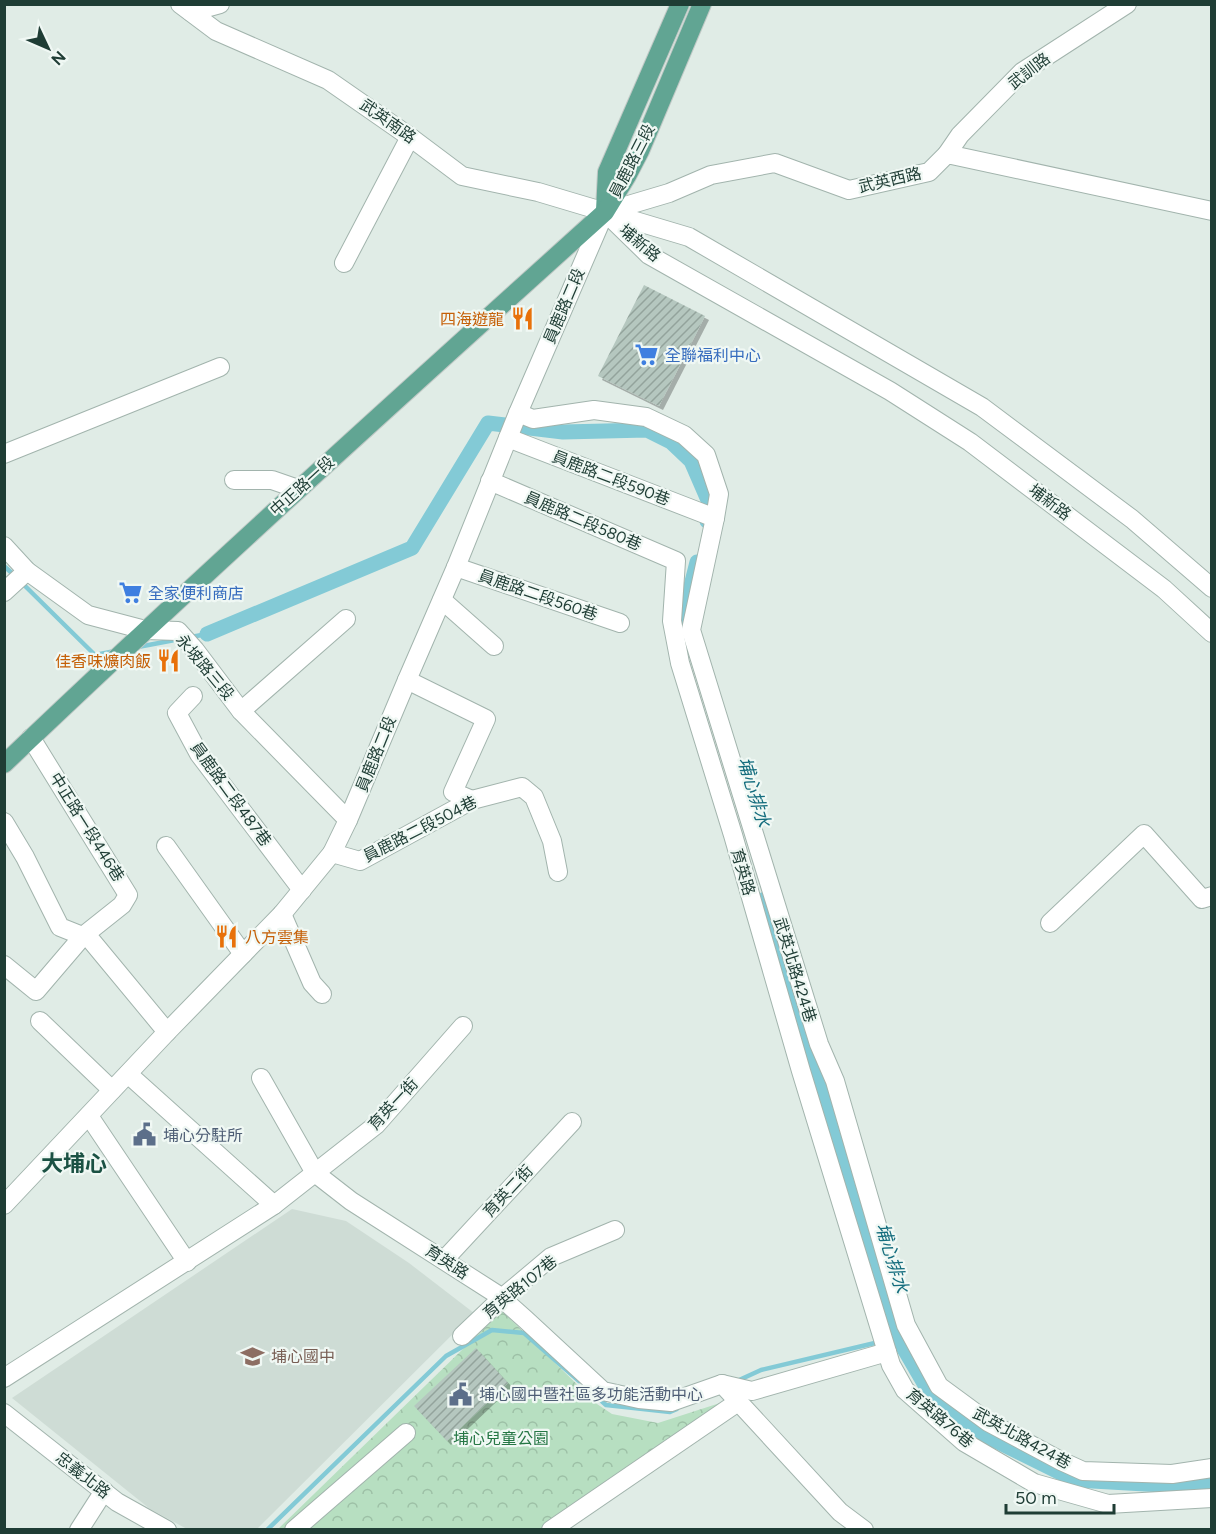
<svg xmlns="http://www.w3.org/2000/svg" width="1216" height="1534" viewBox="0 0 1216 1534" font-family="Figtree,'Noto Sans TC',sans-serif">
<style>
.built{fill:#cedcd5}
.forest{fill:url(#forest-crowns)}
.lines{fill:none;stroke-linecap:round;stroke-linejoin:round}
.stream{stroke:#83cad6;stroke-width:4.5}
.canal{stroke:#83cad6;stroke-width:15}
.building{fill:url(#building-hatch);filter:url(#shadow)}
.minor-casing{stroke:#a2b4ad;stroke-width:20}
.major-casing{stroke:#c0c9c6;stroke-width:20}
.minor{stroke:#fff;stroke-width:18}
.major{stroke:#61a593;stroke-width:18}
.labels{text-anchor:middle;dominant-baseline:central;stroke-width:4.5;stroke-linejoin:round;paint-order:stroke}
.street-label{font-size:16px;fill:#1f3d35;stroke:#f0f8f4}
.food-label{font-size:16px;fill:#c56008;stroke:#f0f8f4;text-anchor:end}
.shop-label{font-size:16px;fill:#366cbe;stroke:#f0f8f4;text-anchor:start}
.service-label{font-size:16px;fill:#4e5e75;stroke:#f0f8f4;text-anchor:start}
.education-label{font-size:16px;fill:#785e54;stroke:#f0f8f4;text-anchor:start}
.park-label{font-size:16px;fill:#267745;stroke:#f0f8f4}
.water-label{font-size:18px;font-style:italic;fill:#156d7e;stroke:#f0f8f4}
.district-label{font-size:22px;font-weight:bold;fill:#1a5143;stroke:#f0f8f4}
</style>
<defs>
<pattern id="forest-crowns" width="20" height="18" patternUnits="userSpaceOnUse" patternTransform="scale(1.5)"><rect width="20" height="18" fill="#b7dfc1"/><path d="M2 6a3 3 0 1 1 6 0M12 15a3 3 0 1 1 6 0" fill="none" stroke="#9dc0a6"/></pattern>
<pattern id="building-hatch" width="6" height="6" patternUnits="userSpaceOnUse" patternTransform="scale(1.5)"><rect width="6" height="6" fill="#b5c7bf"/><path d="M-1 1l2-2M0 6l6-6M5 7l2-2" fill="none" stroke="#93a39c"/></pattern>
<filter id="shadow"><feDropShadow dx="4" dy="4" stdDeviation="0" flood-color="#0004"/></filter>
</defs>
<rect width="100%" height="100%" fill="#e0ece6"/>
<polygon class="built" points="292,1209 346,1221 409,1263 474,1313 257,1529 187,1529 150,1509 12,1398"/>
<polygon class="forest" points="502,1311 597,1404 612,1414 658,1423 720,1403 541,1529 277,1530"/>
<g class="lines">
<g class="stream">
<polyline points="4,566 15,576"/>
<polyline points="21,582 95,655 115,651"/>
<polyline points="191,637 207,634"/>
<polyline points="138,647 180,639"/>
<polyline points="887,1340 897,1337"/>
<polyline points="737,1381 761,1370 879,1342"/>
<polyline points="597,1397 606,1405 670,1412 677,1409"/>
<polyline points="267,1530 446,1356 492,1330 524,1333 579,1381"/>
</g>
<g class="canal">
<polyline points="207,634 412,548 488,423 563,432 647,430 671,442 691,461 711,507 707,521"/>
<polyline points="689,643 682,621 697,562"/>
<polyline points="765,899 893,1330 932,1397 984,1435 1075,1480 1180,1486 1212,1481"/>
</g>
</g>
<g class="building">
<polygon points="644,285 705,316 659,406 598,376"/>
<polygon points="476,1348 508,1383 447,1441 414,1406"/>
</g>
<g class="lines">
<defs>
<g id="minor">
<polyline points="180,4 216,31 328,80 410,137 462,176 538,192 689,237 982,407 1132,519 1212,588"/>
<polyline points="191,12 220,4"/>
<polyline points="947,154 960,135 1022,72 1127,4"/>
<polyline points="605,212 669,193 711,175 775,163 849,190 929,172 947,154 1212,211"/>
<polyline points="608,215 649,255 890,391 970,442 1164,589 1212,633"/>
<polyline points="344,263 410,137"/>
<polyline points="518,413 533,419 594,410 646,417 684,435 706,455 719,494 715,518 691,630 819,1044 835,1081 906,1325 939,1386 988,1422 1061,1461 1083,1471 1172,1474 1212,1468"/>
<polyline points="508,438 715,518"/>
<polyline points="4,454 220,367"/>
<polyline points="234,480 272,480 298,489"/>
<polyline points="490,481 676,561 672,621 680,663 733,835 801,1071 891,1365 905,1390 964,1442 1034,1483 1108,1504 1212,1498"/>
<polyline points="4,546 27,571 88,615 145,630 178,631 195,650 241,711 348,820"/>
<polyline points="456,567 620,623"/>
<polyline points="4,592 27,571"/>
<polyline points="442,600 494,646"/>
<polyline points="407,680 486,719 453,792 472,800"/>
<polyline points="193,696 177,713 199,754 302,890"/>
<polyline points="241,711 346,619"/>
<polyline points="4,822 25,857 60,927 90,939 167,1032"/>
<polyline points="166,846 243,954"/>
<polyline points="332,853 360,861 472,800 522,787 534,797 552,841 558,872"/>
<polyline points="282,914 312,983 322,994"/>
<polyline points="1050,923 1144,834 1202,899 1212,896"/>
<polyline points="4,965 36,991 83,936 122,905 128,895 31,738"/>
<polyline points="40,1021 112,1090"/>
<polyline points="128,1074 274,1205"/>
<polyline points="261,1078 315,1173 351,1201 498,1295 525,1319 603,1391 639,1399 671,1402 722,1384 840,1512 864,1530"/>
<polyline points="89,1116 187,1262"/>
<polyline points="4,1205 167,1032 282,914 332,853 348,820 407,680 456,567 518,413 605,212"/>
<polyline points="444,1260 572,1122"/>
<polyline points="462,1336 502,1298 551,1257 615,1230"/>
<polyline points="4,1378 274,1205 376,1125 463,1026"/>
<polyline points="722,1384 752,1391 887,1352"/>
<polyline points="4,1413 117,1502 167,1530"/>
<polyline points="79,1530 104,1491"/>
<polyline points="294,1530 406,1433"/>
<polyline points="551,1530 738,1402"/>
</g>
<g id="major">
<polyline points="605,210 607,172 680,4"/>
<path d="M 4,764 C 201,576 403,394 605,212 L 627,176 L 640,151 L 702,4"/>
</g>
</defs>
<use href="#minor" class="minor-casing"/>
<use href="#major" class="major-casing"/>
<use href="#minor" class="minor"/>
<use href="#major" class="major"/>
</g>
<defs>
<symbol id="restaurant-bare" viewBox="-9 -9 18 18"><path d="M-5-6h1v4h1v-4h1v4h1v-4h1v5L-1.5 .5V6h-2V.5L-5-1ZM5-6V6H3V1.5H1.5Q1.5-4 5-6Z" fill="#e8710a" stroke="#f0f8f4" stroke-width="2.5" paint-order="stroke"/></symbol>
<symbol id="supermarket-bare" viewBox="-9 -9 18 18"><path d="M-6-5.5h2.5l.6 2H6L4.5 2H-2.5L-4.4-4H-6ZM-1.5 3.2a1.3 1.3 0 1 0 .1 0ZM3 3.2a1.3 1.3 0 1 0 .1 0Z" fill="#3f7fe0" stroke="#f0f8f4" stroke-width="2.5" paint-order="stroke"/></symbol>
<symbol id="civic-bare" viewBox="-9 -9 18 18"><path d="M-.6-6.5H3V-4.5H.6V-3L4-1V1h2V6H-6V1h2V-1L-.6-3ZM-1.2 2.5V6h2.4V2.5Z" fill="#5c6f8a" stroke="#f0f8f4" stroke-width="2.5" paint-order="stroke"/></symbol>
<symbol id="school-bare" viewBox="-9 -9 18 18"><path d="M0-5L7-2L0 1L-7-2ZM-4 1L0 2.5L4 1V4Q0 6-4 4Z" fill="#8d6e63" stroke="#f0f8f4" stroke-width="2.5" paint-order="stroke"/></symbol>
</defs>
<g fill-rule="evenodd">
<use href="#restaurant-bare" x="506" y="302" width="33" height="33"/>
<use href="#supermarket-bare" x="630" y="338" width="33" height="33"/>
<use href="#supermarket-bare" x="114" y="576" width="33" height="33"/>
<use href="#restaurant-bare" x="152" y="644" width="33" height="33"/>
<use href="#restaurant-bare" x="210" y="920" width="33" height="33"/>
<use href="#civic-bare" x="128" y="1118" width="33" height="33"/>
<use href="#school-bare" x="236" y="1340" width="33" height="33"/>
<use href="#civic-bare" x="444" y="1378" width="33" height="33"/>
</g>
<g class="labels">
<g class="street-label">
<text transform="translate(1029 71) rotate(-38)">武訓路</text>
<text transform="translate(388 121) rotate(35)">武英南路</text>
<text transform="translate(632 161) rotate(-63)">員鹿路三段</text>
<text transform="translate(890 180) rotate(-13)">武英西路</text>
<text transform="translate(640 243) rotate(40)">埔新路</text>
<text transform="translate(564 306) rotate(-67)">員鹿路二段</text>
<text transform="translate(611 478) rotate(21)">員鹿路二段590巷</text>
<text transform="translate(302 486) rotate(-42)">中正路一段</text>
<text transform="translate(1050 502) rotate(37)">埔新路</text>
<text transform="translate(583 521) rotate(23)">員鹿路二段580巷</text>
<text transform="translate(538 595) rotate(19)">員鹿路二段560巷</text>
<text transform="translate(205 667) rotate(50)">永坡路三段</text>
<text transform="translate(376 754) rotate(-68)">員鹿路二段</text>
<text transform="translate(231 794) rotate(54)">員鹿路二段487巷</text>
<text transform="translate(87 827) rotate(58)">中正路一段446巷</text>
<text transform="translate(420 829) rotate(-27)">員鹿路二段504巷</text>
<text transform="translate(743 872) rotate(74)">育英路</text>
<text transform="translate(795 970) rotate(73)">武英北路424巷</text>
<text transform="translate(393 1104) rotate(-47)">育英一街</text>
<text transform="translate(508 1191) rotate(-47)">育英二街</text>
<text transform="translate(447 1262) rotate(33)">育英路</text>
<text transform="translate(520 1287) rotate(-39)">育英路107巷</text>
<text transform="translate(940 1418) rotate(40)">育英路76巷</text>
<text transform="translate(1022 1438) rotate(29)">武英北路424巷</text>
<text transform="translate(83 1475) rotate(38)">忠義北路</text>
</g>
<g class="food-label">
<text x="504" y="319">四海遊龍</text>
<text x="151" y="661">佳香味爌肉飯</text>
<text x="245" y="937" text-anchor="start">八方雲集</text>
</g>
<g class="shop-label">
<text x="665" y="355">全聯福利中心</text>
<text x="148" y="593">全家便利商店</text>
</g>
<g class="service-label">
<text x="163" y="1135">埔心分駐所</text>
<text x="479" y="1394">埔心國中暨社區多功能活動中心</text>
</g>
<g class="education-label">
<text x="271" y="1356">埔心國中</text>
</g>
<g class="park-label">
<text x="501" y="1438">埔心兒童公園</text>
</g>
<g class="water-label">
<text transform="translate(754 792) rotate(73)">埔心排水</text>
<text transform="translate(892 1258) rotate(73)">埔心排水</text>
</g>
<g class="district-label">
<text x="74" y="1163">大埔心</text>
</g>
</g>
<rect width="1216" height="1534" fill="none" stroke="#1f3d35" stroke-width="12"/>
<g transform="translate(48 48) rotate(134)" stroke="#f0f8f4" stroke-width="4.5" paint-order="stroke">
<path d="M0-4.5L10 22L0 15L-10 22Z" fill="#1f3d35"/>
<text y="-9" font-size="16" font-weight="bold" text-anchor="middle" fill="#1f3d35">N</text>
</g>
<path d="M1006 1504v9h108v-9" fill="none" stroke="#1f3d35" stroke-width="3"/>
<text x="1015" y="1504" font-size="18" fill="#1f3d35" stroke="#f0f8f4" stroke-width="4.5" paint-order="stroke">50 m</text>
</svg>
